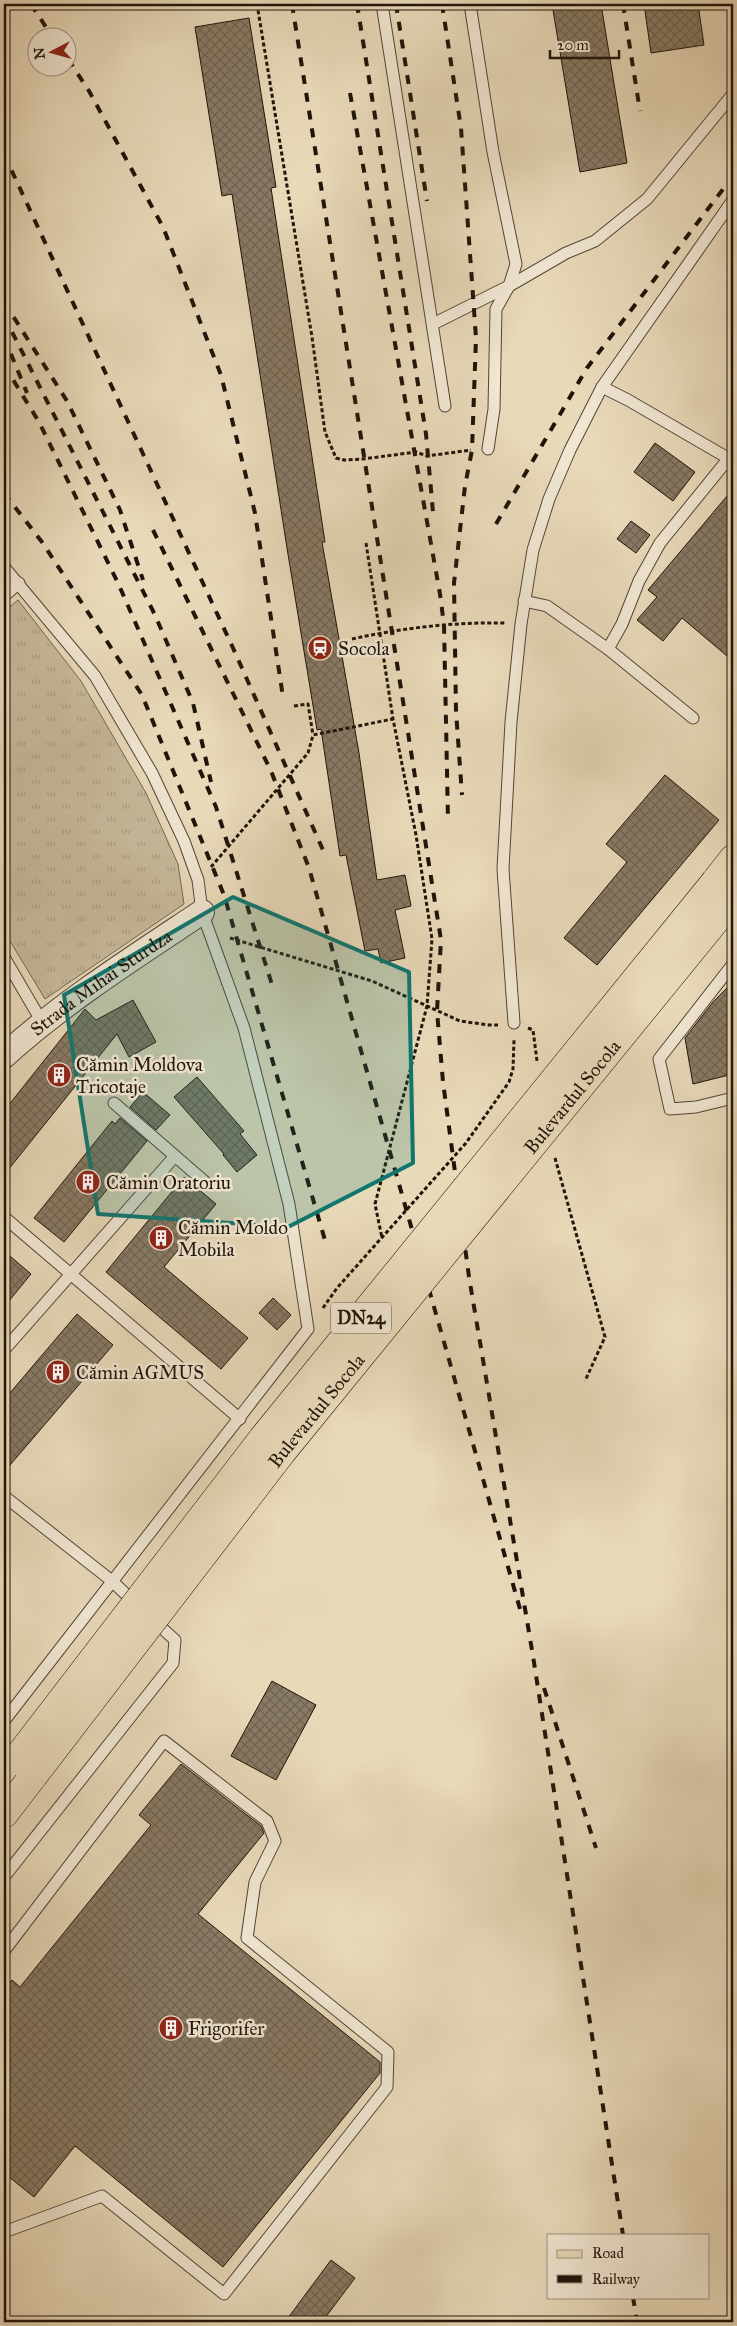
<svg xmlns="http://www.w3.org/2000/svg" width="737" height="2326" viewBox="0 0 737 2326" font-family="'IM FELL Great Primer',serif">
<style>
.grass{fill:url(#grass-tufts);stroke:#726652}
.building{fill:url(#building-cross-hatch);stroke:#1f140a}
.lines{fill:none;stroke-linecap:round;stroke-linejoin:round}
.lane-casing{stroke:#514536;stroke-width:13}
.street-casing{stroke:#514536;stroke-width:26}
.primary-casing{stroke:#1f140a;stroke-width:29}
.path{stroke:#1f140a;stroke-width:3;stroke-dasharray:4 2.5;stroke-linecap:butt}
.lane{stroke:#f0e6d2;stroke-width:11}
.street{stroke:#f0e6d2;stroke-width:24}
.primary{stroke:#e8d9b9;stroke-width:28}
.rail{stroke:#1f140a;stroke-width:4;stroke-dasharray:9 9;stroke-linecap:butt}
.primary-bridge-casing{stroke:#1f140a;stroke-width:29;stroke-linecap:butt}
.primary-bridge{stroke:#e8d9b9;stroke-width:28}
.marked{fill:#0f766e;fill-opacity:0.2;stroke:#0f766e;stroke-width:4;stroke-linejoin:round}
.labels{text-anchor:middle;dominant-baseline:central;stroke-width:5;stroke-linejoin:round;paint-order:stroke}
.shield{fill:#f0e6d2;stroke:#5e5346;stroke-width:1}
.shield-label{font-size:18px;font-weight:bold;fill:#1f140a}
.poi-label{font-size:19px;fill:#1f140a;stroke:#f0e6d2;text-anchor:start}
.street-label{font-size:19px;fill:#1f140a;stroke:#f0e6d2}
</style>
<defs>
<pattern id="grass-tufts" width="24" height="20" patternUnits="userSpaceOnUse" patternTransform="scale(1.25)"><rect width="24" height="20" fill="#c6b89b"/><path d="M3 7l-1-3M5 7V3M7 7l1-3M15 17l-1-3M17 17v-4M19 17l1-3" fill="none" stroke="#aa9d84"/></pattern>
<pattern id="building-cross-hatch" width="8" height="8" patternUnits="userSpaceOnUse" patternTransform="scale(1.25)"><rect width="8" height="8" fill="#887a65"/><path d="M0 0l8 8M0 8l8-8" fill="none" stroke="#6f6351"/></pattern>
</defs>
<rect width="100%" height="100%" fill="#e8d9b9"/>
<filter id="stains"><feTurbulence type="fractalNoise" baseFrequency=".004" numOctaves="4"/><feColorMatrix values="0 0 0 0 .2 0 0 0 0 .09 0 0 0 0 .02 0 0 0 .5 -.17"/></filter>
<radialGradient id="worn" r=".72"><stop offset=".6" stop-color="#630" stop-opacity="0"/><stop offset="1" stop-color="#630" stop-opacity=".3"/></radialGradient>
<polygon class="grass" points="18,600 81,681 146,793 178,864 184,904 45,999 4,931 4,612"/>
<g class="building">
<polygon points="552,4 601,4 627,163 580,172"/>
<polygon points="644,4 698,4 704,45 651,53"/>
<polygon points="249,18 276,187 271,188 325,542 322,542 359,753 377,880 405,875 411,906 395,910 405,958 381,963 378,949 365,951 346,855 340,856 321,729 317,730 287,548 232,194 222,196 195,27"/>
<polygon points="655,443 695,472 673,501 634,472"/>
<polygon points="733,489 733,661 682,618 663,641 637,620 657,597 648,590"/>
<polygon points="631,521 650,535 636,553 617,539"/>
<polygon points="665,775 719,820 597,965 564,938 627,862 606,844"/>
<polygon points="733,982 733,1074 693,1084 685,1038 713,1002"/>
<polygon points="133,1000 156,1042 129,1057 117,1034 4,1175 4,1111 85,1009 96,1020"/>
<polygon points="197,1077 244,1131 240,1134 257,1155 237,1172 223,1155 224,1154 174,1097"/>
<polygon points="143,1092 170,1115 156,1130 130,1107"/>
<polygon points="120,1118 147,1141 64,1242 34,1218 112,1121 115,1124"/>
<polygon points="184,1177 216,1204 164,1267 248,1338 221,1369 106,1272"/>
<polygon points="4,1251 31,1274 4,1307"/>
<polygon points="273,1298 291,1315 277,1330 259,1313"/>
<polygon points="77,1314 113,1345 4,1472 4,1400"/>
<polygon points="272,1681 316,1705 276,1780 231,1756"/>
<polygon points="181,1764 261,1826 264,1833 198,1914 380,2062 380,2073 223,2267 75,2146 34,2197 4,2173 4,1990 12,1980 20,1987 151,1825 139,1815"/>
<polygon points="331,2260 355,2278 322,2322 285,2322"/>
</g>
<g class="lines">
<defs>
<g id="lane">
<polyline points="382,4 445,406"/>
<polyline points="470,4 493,152 516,264 509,286 496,309 494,409 488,449"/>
<polyline points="433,324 509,286 566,253 595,241 647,199 733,94"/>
<polyline points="602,387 628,400 733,461"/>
<polyline points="4,567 95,676 152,773 184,841 198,880 202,912 244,1028 289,1204 308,1329 4,1721"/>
<polyline points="4,596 19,583"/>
<polyline points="524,601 547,606 608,649 693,718"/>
<polyline points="608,649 622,624 639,581 660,543 729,458"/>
<polyline points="4,957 42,1022"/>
<polyline points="733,964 659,1059 670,1109 696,1107 733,1098"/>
<polyline points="514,1023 503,869 511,722 521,624 533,550 549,499 570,450 602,387 733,200"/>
<polyline points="114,1103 205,1182"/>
<polyline points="4,1217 240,1419"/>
<polyline points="4,1350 175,1156"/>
<polyline points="4,1496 112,1581 136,1604"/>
<polyline points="4,1877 173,1663 175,1640 153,1620"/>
<polyline points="4,1951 164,1741 267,1821 275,1841 255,1882 247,1938 388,2052 387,2087 224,2294 102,2196 4,2232"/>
</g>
<g id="street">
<path id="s1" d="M 4,1056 C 65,1001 133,958 202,912"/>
</g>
<g id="primary">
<polyline points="715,882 733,859"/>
<polyline points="4,1814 34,1775"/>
</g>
</defs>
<use href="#lane" class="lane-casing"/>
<use href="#street" class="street-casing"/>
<use href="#primary" class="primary-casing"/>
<g class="path">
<polyline points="257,4 312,337 325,432 336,458 344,460 363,459 416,452 427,456 471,450"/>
<polyline points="366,543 393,719 416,835 432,939 427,1006 375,1204 382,1238"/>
<path d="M 352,639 C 402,628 453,622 505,623"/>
<polyline points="294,706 308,704 313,735"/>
<polyline points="211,867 308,753 313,735 393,719"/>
<polyline points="230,938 372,981 460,1021 489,1025 498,1025"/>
<polyline points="528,1028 533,1030 537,1061"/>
<polyline points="555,1158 605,1337 585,1381"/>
<polyline points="323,1308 337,1288 466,1143 509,1082 513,1069 514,1040"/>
</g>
<use href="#lane" class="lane"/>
<use href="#street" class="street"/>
<use href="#primary" class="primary"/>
<g class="rail">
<polyline points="31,4 53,38"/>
<polyline points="292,4 441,940 437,1011 443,1082 469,1277 533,1656 623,2235"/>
<polyline points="357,4 426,434 433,512"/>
<polyline points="396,4 427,201"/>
<polyline points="442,4 461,128 476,338 472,450 465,486 454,583 456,711 462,795"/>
<polyline points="623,4 640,111"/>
<polyline points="68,59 89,91 163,227 221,375 255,513 283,697"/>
<polyline points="350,93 440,594 444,625 448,820"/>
<polyline points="4,154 233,648 323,850"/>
<polyline points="4,302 67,401 120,510 143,580"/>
<polyline points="4,316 155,615 193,703 211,782"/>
<polyline points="4,337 27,393"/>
<polyline points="4,365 39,422 118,583 216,807 274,991"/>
<polyline points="4,493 42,542 142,695 224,895 327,1247"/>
<polyline points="496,524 587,368 733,176"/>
<polyline points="153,530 271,771 309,868 520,1609"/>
<polyline points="544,1688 596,1848"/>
<polyline points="633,2297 637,2322"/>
</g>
<defs>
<g id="primary-bridge">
<polyline points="15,1761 263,1438 715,882"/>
<path id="s2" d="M 34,1775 L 282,1452 L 733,899"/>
</g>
</defs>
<use href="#primary-bridge" class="primary-bridge-casing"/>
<use href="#primary-bridge" class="primary-bridge"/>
</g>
<path class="marked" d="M 233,897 L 409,972 L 413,1163 L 288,1227 L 98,1214 L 64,995 Z"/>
<defs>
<symbol id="station-disc" viewBox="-11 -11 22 22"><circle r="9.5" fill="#8f2418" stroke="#f0e6d2"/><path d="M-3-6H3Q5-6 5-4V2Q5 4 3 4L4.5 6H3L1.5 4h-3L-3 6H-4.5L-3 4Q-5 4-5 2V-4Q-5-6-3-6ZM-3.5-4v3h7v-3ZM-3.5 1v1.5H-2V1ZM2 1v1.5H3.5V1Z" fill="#fff"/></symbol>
<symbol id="building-disc" viewBox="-11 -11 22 22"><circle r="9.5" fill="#8f2418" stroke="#f0e6d2"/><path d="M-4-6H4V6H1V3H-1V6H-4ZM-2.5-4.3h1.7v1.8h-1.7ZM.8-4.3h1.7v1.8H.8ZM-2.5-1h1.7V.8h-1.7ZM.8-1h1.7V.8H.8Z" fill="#fff"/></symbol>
</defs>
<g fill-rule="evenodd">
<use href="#station-disc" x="306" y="634" width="28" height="28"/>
<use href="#building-disc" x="45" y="1061" width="28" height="28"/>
<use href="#building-disc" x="74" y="1168" width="28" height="28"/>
<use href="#building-disc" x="147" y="1224" width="28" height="28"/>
<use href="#building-disc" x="44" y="1358" width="28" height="28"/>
<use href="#building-disc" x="157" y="2014" width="28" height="28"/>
</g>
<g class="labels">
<rect class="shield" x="331" y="1302.5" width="60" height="31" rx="4"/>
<g class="shield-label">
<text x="361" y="1318">DN24</text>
</g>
<g class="poi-label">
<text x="338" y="648">Socola</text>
<text x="76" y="1064">Cămin Moldova<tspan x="76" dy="22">Tricotaje</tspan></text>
<text x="106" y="1182">Cămin Oratoriu</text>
<text x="178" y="1227">Cămin Moldo<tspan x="178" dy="22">Mobila</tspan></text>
<text x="76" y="1372">Cămin AGMUS</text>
<text x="188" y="2028">Frigorifer</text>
</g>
<g class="street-label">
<text stroke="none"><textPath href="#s1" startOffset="122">Strada Mihai Sturdza</textPath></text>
<text stroke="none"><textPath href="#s2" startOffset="866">Bulevardul Socola</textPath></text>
<text stroke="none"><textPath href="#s2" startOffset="461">Bulevardul Socola</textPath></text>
</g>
</g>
<rect width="737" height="2326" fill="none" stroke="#e8d9b9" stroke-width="20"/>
<rect x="5" y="5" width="727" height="2316" fill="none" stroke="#1f140a" stroke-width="2.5"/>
<rect x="10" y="10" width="717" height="2306" fill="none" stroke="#1f140a"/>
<rect x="547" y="2234" width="162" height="65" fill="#f0e6d2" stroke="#9c9282"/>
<rect x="557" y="2250" width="25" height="8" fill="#e8d9b9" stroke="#9c9282"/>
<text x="592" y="2258" font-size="15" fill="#1f140a">Road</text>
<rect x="557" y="2275" width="25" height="8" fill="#1f140a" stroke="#9c9282"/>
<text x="592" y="2284" font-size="15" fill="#1f140a">Railway</text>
<g transform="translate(52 52) rotate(264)"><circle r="24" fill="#f0e6d2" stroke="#9c9282"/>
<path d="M0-4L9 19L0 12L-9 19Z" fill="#8f2418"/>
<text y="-8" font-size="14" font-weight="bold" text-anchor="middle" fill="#1f140a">N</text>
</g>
<path d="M550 50v8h69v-8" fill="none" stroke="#1f140a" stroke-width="2.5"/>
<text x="557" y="50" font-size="15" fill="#1f140a" stroke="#f0e6d2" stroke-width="4" paint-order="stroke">20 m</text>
<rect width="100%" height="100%" filter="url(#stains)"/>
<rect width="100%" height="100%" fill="url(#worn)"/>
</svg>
